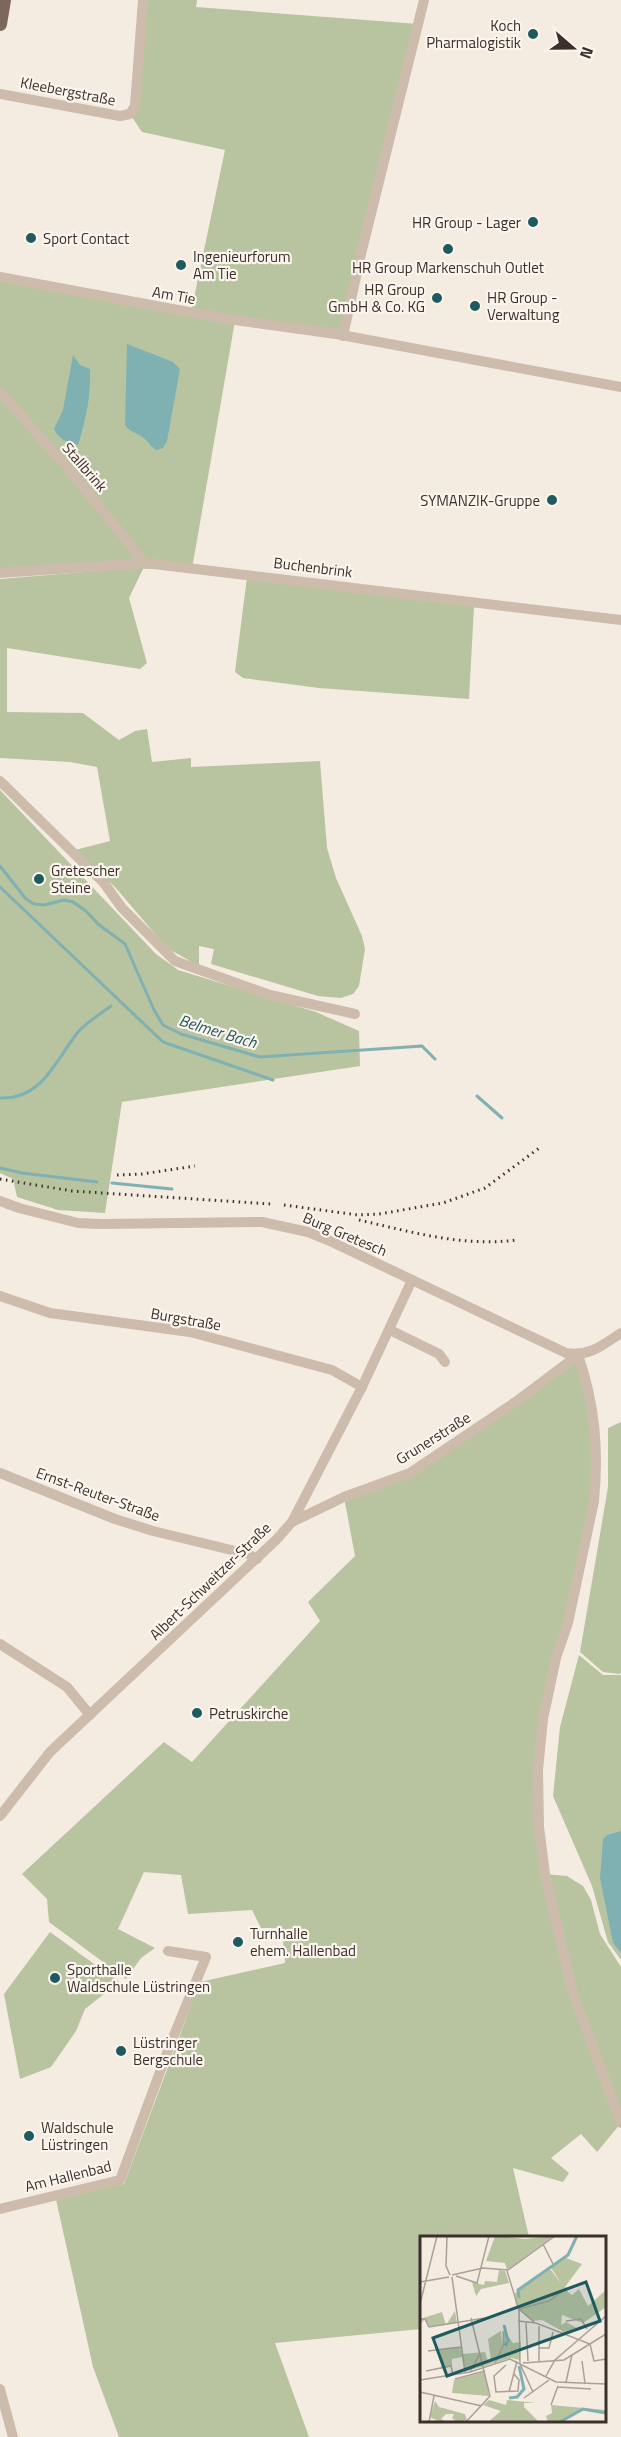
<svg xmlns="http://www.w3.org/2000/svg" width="621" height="2437" viewBox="0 0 621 2437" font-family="'Titillium Web',sans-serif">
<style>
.green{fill:#b8c4a0}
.water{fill:#7fb0b2}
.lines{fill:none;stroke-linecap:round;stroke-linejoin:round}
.stream{stroke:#7fb0b2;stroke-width:3}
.minor{stroke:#cdbbac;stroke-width:10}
.major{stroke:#7d675c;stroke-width:14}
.rail{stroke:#3b302b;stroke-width:3;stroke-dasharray:1.5 4.5;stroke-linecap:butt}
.poi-dot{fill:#1f5a5e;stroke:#fbf5ee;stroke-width:2}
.labels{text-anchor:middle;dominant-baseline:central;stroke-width:4.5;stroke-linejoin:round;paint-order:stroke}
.poi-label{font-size:15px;fill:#3b302b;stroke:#fbf5ee;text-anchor:start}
.street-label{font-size:15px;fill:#3b302b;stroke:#fbf5ee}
.water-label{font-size:16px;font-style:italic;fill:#1f5a5e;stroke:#fbf5ee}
.inset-river{fill:none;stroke:#7fb0b2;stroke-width:3}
.inset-road{fill:none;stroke:#aaa098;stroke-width:1.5}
.view{fill:#1f5a5e;fill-opacity:0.15;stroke:#1f5a5e;stroke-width:3}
.inset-edge{fill:none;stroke:#3b302b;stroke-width:3}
</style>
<rect width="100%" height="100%" fill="#f4ebe1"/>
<g class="green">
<polygon points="143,0 197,0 196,7 418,24 343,336 235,321 192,569 0,568 0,277 191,312 225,150 142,132 130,114"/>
<polygon points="144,567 129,598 147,663 140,669 7,648 7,712 83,713 119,740 135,731 147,729 152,762 191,758 191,767 320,761 327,848 336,878 362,936 365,949 359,986 353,994 341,998 318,996 211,964 214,949 199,946 199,966 167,948 115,887 75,850 110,841 97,767 70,762 0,758 0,579"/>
<polygon points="247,577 474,606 469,699 319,688 243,678 235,672"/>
<polygon points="0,790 156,954 178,970 316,1012 359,1031 360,1066 122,1102 105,1213 58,1210 17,1197 13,1179 0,1173"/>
<polygon points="578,1355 589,1387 596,1484 556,1658 538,1770 545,1874 567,1876 583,1886 591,1900 600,1934 621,1967 621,2123 597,2152 581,2134 551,2158 569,2173 563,2182 513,2168 529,2237 422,2238 421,2329 275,2343 309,2437 119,2437 93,2367 55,2195 124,2184 200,1982 285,1963 282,1928 261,1928 252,1910 188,1914 181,1875 144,1872 118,1929 155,1948 141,1958 126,1979 49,1922 47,1899 22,1874 164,1742 192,1762 320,1621 308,1602 355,1556 344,1497 410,1473"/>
<polygon points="621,1422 621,1673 619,1674 603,1672 580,1652 608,1487 608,1428"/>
<polygon points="579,1655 603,1675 621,1675 621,1960 608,1942 592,1886 553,1796 560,1727"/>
<polygon points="50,1932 119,1982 85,2009 76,2031 51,2067 20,2079 4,1994"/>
</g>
<g class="water">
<path d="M 127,344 L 173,362 L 180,369 L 167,441 L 163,448 L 157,450 C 150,446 151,445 146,440 C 140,433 130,433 125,425 Z"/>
<path d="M 73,355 L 80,365 L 90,369 C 91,396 86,419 78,445 C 67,443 59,439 54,429 L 63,410 Z"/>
<polygon points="621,1831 621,1953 613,1943 600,1878 603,1839 607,1835"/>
</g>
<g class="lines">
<g class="stream">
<polyline points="0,866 26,899 34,904 44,905 64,900 73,902 86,911 98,924 125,944 154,1010 163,1025 181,1034 260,1057 422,1046 435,1059"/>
<polyline points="0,887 163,1042 273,1080"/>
<polyline points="477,1096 502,1118"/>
<path d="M 0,1098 C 42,1100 55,1061 78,1032 C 87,1022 100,1014 111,1006"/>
<polyline points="0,1168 22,1173 97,1182"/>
<polyline points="112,1183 172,1189"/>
</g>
<g class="minor">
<polyline points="0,94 120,116 130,114 135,106 143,0"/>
<polyline points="0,277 221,318 336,334 621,387"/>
<polyline points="343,336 361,254 424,0"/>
<polyline points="0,392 72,473 145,563"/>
<polyline points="0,573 145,563 621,620"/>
<polyline points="0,781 104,883 122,908 175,961 270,995 355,1014"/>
<path d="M 0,1201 L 19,1208 L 78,1223 L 101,1224 L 262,1222 L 308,1232 L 330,1241 L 566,1353 C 589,1357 603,1345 621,1333"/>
<polyline points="0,1296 50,1313 190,1332 332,1370 362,1387"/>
<polyline points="390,1330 439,1354 445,1362"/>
<polyline points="0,1473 115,1519 153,1531 248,1554 257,1559"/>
<path d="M 292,1522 L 344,1497 L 410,1473 L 517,1401 L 578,1355 C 595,1404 599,1450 594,1501 L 568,1623 L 556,1658 L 543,1719 L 538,1770 L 539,1827 L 545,1874 L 572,1990 L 621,2123"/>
<polyline points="0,1644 67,1687 90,1715"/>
<polyline points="0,1816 50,1752 277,1539 292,1522 362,1387 412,1280"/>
<polyline points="0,2209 120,2180 170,2045 206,1957 168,1951"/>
<polyline points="0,2389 13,2437"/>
</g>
<polyline class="major" points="0,24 4,0"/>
<g class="rail">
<polyline points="117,1175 142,1174 195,1166"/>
<polyline points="0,1179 72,1191 271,1204"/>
<polyline points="284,1205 358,1215 379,1214 443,1203 485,1188 542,1146"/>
<path d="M 359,1220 C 412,1232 462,1247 517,1240"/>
</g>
</g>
<g class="poi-dot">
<circle cx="533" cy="34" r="6"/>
<circle cx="533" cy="222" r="6"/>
<circle cx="31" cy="238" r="6"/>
<circle cx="448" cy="249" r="6"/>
<circle cx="181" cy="265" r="6"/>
<circle cx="437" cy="298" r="6"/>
<circle cx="475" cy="306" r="6"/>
<circle cx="552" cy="500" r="6"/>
<circle cx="39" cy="879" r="6"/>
<circle cx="197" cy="1713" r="6"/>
<circle cx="238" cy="1942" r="6"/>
<circle cx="55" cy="1978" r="6"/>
<circle cx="121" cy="2051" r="6"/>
<circle cx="29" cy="2136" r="6"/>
</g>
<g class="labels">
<g class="poi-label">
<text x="521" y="25" text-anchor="end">Koch<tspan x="521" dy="17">Pharmalogistik</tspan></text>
<text x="521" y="222" text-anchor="end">HR Group - Lager</text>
<text x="43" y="238">Sport Contact</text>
<text x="193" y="256">Ingenieurforum<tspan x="193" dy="17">Am Tie</tspan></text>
<text x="448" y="267" text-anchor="middle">HR Group Markenschuh Outlet</text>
<text x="425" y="289" text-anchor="end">HR Group<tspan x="425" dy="17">GmbH &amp; Co. KG</tspan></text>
<text x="487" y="297">HR Group -<tspan x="487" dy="17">Verwaltung</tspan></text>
<text x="540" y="500" text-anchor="end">SYMANZIK-Gruppe</text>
<text x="51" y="870">Gretescher<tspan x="51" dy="17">Steine</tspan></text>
<text x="209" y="1713">Petruskirche</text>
<text x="250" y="1933">Turnhalle<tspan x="250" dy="17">ehem. Hallenbad</tspan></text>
<text x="67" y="1969">Sporthalle<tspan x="67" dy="17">Waldschule Lüstringen</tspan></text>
<text x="133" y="2042">Lüstringer<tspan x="133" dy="17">Bergschule</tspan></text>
<text x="41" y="2127">Waldschule<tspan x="41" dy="17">Lüstringen</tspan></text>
</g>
<g class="street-label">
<text transform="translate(68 91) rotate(11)">Kleebergstraße</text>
<text transform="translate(174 295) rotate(10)">Am Tie</text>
<text transform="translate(85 467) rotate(49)">Stallbrink</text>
<text transform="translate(313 567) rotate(7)">Buchenbrink</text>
<text transform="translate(345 1234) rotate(23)">Burg Gretesch</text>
<text transform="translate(186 1319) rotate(10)">Burgstraße</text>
<text transform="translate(433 1438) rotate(-32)">Grunerstraße</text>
<text transform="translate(98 1494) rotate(20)">Ernst-Reuter-Straße</text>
<text transform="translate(210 1581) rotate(-44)">Albert-Schweitzer-Straße</text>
<text transform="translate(68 2176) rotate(-14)">Am Hallenbad</text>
</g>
<g class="water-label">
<text transform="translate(218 1031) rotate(17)">Belmer Bach</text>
</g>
</g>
<g transform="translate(420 2236)">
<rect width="186" height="186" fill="#f4ebe1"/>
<path d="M 75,0 L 105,3 L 134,0 L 87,34 L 85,27 L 66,25 ZM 146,22 L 162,28 L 145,51 L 148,56 L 152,59 L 159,53 L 168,70 L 186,54 L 186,71 L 163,87 L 142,79 L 141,89 L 146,86 L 157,92 L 144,96 L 122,84 L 113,85 L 99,73 L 102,69 L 96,69 L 94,58 L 130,33 L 142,48 L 131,32 ZM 79,34 L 85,35 L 89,47 L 61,53 L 56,60 L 52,46 L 64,49 L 65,45 L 77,46 ZM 35,75 L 37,87 L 26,89 L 8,91 L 5,83 L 0,88 L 0,83 L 22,76 L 26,89 ZM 84,94 L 93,107 L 101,106 L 100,124 L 91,122 L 45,136 L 42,121 L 32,123 L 32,130 L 19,133 L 23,128 L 19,114 L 41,111 L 42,118 L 65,116 L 68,125 L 71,124 L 68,103 L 81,95 L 82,106 ZM 65,136 L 69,160 L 32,157 L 34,144 ZM 69,164 L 86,169 L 87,164 L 116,167 L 104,167 L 104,171 L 119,186 L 68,186 L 81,175 L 63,169 ZM 15,165 L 19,171 L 45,178 L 47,184 L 37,186 L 32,182 L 34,178 L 26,178 L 21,183 L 27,186 L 9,186 L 18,185 L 10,181 ZM 131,169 L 186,174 L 186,177 L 163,173 L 140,186 L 128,186 L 126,180 L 132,177 Z" fill="#b8c4a0"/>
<path class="inset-river" d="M 99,62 L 98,54 L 148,19 L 157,0M 84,89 L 88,105 L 85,110M 89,162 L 97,161 L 104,153 L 99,130M 140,186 L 163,173 L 186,177"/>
<path class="inset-road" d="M 27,0 L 26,30 L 30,39M 123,8 L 133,28M 87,35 L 99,74 L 100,128 L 113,156M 32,39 L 63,32 L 88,34 L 135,0M 36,40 L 57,47 L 69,0M 32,41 L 45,136M 0,46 L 29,41M 0,68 L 17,0M 0,83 L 5,83 L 9,91 L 65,82M 98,85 L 116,87 L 170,108 L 174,125 L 186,123M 146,85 L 161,83 L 167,93M 106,86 L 108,125M 115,87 L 99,73 L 129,65 L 147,52M 119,90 L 119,125M 119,112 L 129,112 L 133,96M 8,115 L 41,111M 162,125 L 165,147M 75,127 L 84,108 L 83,95M 103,127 L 144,124 L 186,98M 86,129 L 74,140 L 76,156 L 98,155 L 99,144 L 94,138M 6,135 L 31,130 L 33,139M 50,136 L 59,119M 126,140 L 135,124 L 186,80M 35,143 L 65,135M 0,144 L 50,136 L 90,123 L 136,146 L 186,148M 146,146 L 152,119M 138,151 L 171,153M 0,156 L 62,170M 89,156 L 97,125M 104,162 L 129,144M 131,169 L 138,150M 9,186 L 14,160M 46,186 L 70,160 L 51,82"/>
<path class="view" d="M 166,46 L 180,85 L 27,140 L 13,102 Z"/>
<rect width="186" height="186" class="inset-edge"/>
</g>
<g transform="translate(573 48) rotate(110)" stroke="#fbf5ee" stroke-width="4.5" paint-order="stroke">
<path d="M0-4.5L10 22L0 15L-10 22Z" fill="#3b302b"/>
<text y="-9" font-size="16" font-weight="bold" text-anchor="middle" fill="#3b302b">N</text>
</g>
</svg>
